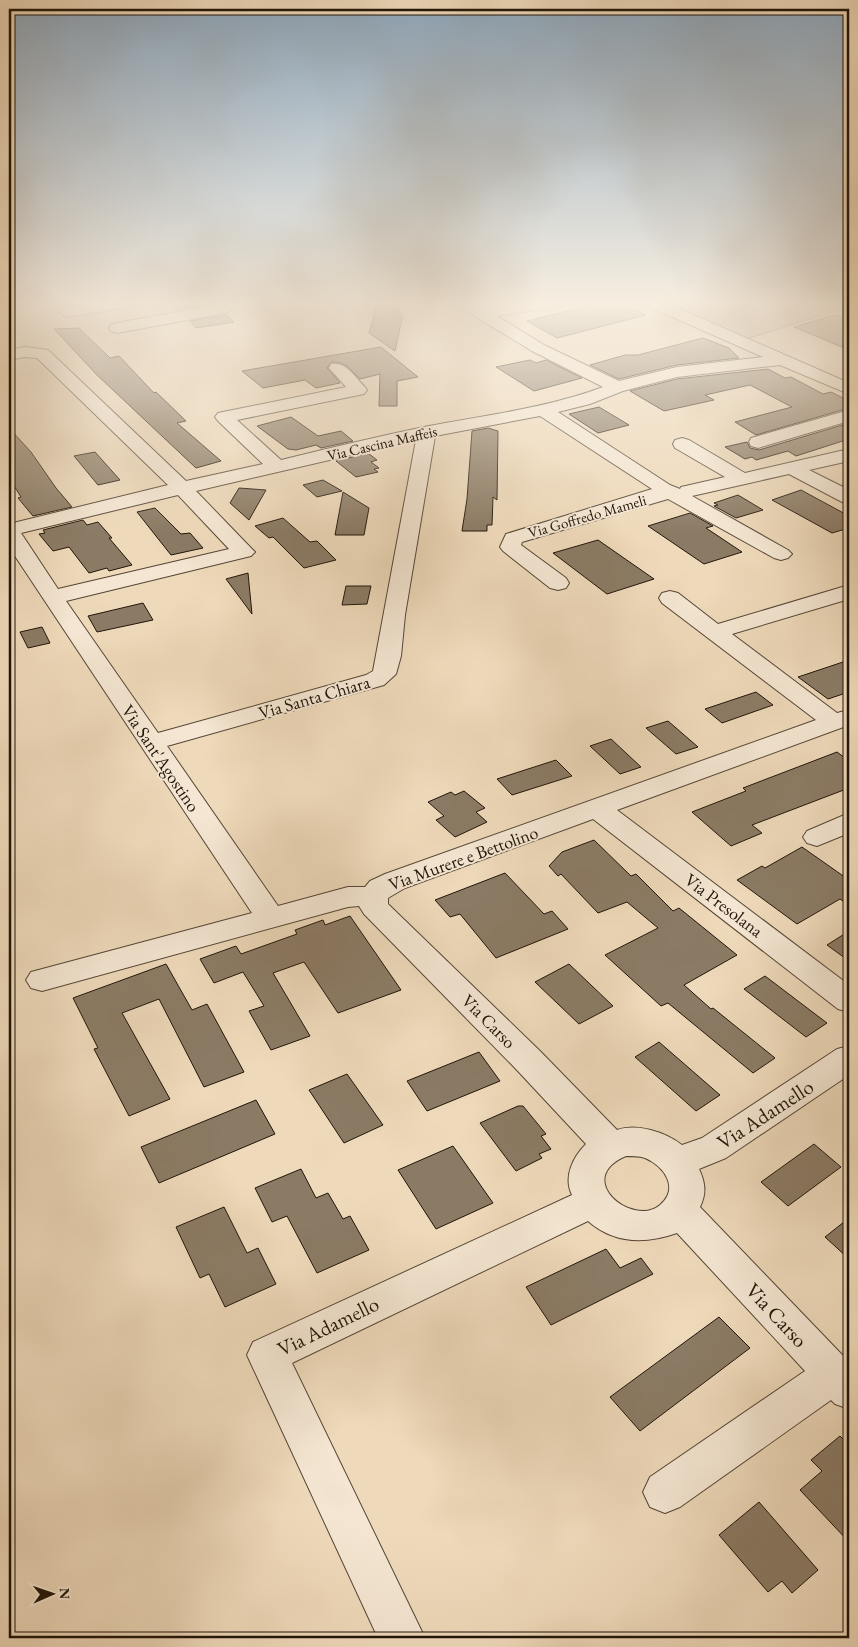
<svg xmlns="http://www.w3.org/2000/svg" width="858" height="1647" viewBox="0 0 858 1647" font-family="'EB Garamond',serif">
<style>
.green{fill:#cbb89c;stroke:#766652}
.building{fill:#8b7b65;stroke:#201509}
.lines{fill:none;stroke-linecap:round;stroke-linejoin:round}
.minor-casing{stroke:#544635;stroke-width:2}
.minor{fill:#f4e6d2;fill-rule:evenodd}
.labels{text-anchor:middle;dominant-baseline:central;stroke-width:4;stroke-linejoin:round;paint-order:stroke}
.far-street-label{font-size:15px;fill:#201509;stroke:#f4e6d2}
.street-label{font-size:18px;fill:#201509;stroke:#f4e6d2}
.near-street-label{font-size:21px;fill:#201509;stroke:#f4e6d2}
</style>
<rect width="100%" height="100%" fill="#eed9ba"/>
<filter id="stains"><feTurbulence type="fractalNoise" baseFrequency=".004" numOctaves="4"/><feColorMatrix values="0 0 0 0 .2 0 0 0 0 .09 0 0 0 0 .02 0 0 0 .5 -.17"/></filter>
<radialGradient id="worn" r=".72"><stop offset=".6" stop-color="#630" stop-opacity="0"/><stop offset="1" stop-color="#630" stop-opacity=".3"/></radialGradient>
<polygon class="green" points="662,301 839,301 849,305 849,307 746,339"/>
<g class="building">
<polygon points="193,301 212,301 214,303 178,310 173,305"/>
<polygon points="378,301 399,301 400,314 403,314 395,351 369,333"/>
<polygon points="607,301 616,301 646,315 557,338 527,321"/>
<polygon points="226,315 234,322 196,328 190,321"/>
<polygon points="835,315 849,321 849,350 794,327"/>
<polygon points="79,328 110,358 119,356 154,393 156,392 186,421 177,423 221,461 196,468 97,375 54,329"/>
<polygon points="703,338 729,348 739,358 677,365 619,379 590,365 625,355 638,355"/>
<polygon points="381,347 418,377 397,381 397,406 379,406 380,374 360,379 347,366 337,362 331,362 327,368 340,383 316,388 305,380 263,388 242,371"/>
<polygon points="530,360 536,363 546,360 582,378 534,391 496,367"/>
<polygon points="768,369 785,378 791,377 823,394 831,392 849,401 849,408 756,435 735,422 792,407 750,385 705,395 714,400 664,411 630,391 677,379"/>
<polygon points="599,407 629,425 598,433 569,414"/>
<polygon points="291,417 318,436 341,431 353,441 321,448 316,445 296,450 288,449 257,426"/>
<polygon points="849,423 849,439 796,456 788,451 756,460 752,457 745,459 725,447 747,442 750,448 759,450"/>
<polygon points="9,428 31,452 56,488 72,507 33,516 18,498 21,497 9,478"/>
<polygon points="488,428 498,431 497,500 493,497 492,525 487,525 487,531 462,531 467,499 472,431"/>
<polygon points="95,452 120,480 98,485 74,456"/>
<polygon points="368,453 377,460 371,462 379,468 374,469 378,472 356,477 336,461"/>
<polygon points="323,480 342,491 317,497 303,485"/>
<polygon points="239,488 266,490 249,520 230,503"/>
<polygon points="801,490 849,516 849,528 832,533 772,500"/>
<polygon points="343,492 369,508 364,535 335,535"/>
<polygon points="738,495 763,510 736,518 714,506 718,505 714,503"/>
<polygon points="155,508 181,534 190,533 203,548 171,555 137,512"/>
<polygon points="690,513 713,526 706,528 742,552 704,564 648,526"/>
<polygon points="283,518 310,542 317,541 336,560 304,568 273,537 269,538 255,526"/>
<polygon points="83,520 87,525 98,522 112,538 109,538 132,565 109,571 107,568 89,573 69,547 53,551 39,534 45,533 43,530"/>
<polygon points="598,540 654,579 607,594 553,553"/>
<polygon points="248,573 252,614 226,579"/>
<polygon points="346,586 371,586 367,604 342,605"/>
<polygon points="143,603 153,620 97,632 88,616"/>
<polygon points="42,627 50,643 28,648 20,632"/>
<polygon points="849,660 849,692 828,699 798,677"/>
<polygon points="756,692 773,705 722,723 705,709"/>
<polygon points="668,721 698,747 676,754 646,728"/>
<polygon points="611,739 641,767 620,774 590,746"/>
<polygon points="837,752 849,761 849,788 752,825 762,833 731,846 692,812 746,791 743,788"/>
<polygon points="556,760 572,776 512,795 497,779"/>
<polygon points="464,791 485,808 476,812 487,822 455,837 436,820 444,816 428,802 451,792 455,795"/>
<polygon points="594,840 631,876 636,874 673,911 679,908 737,955 684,985 711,1009 713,1008 775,1058 753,1073 668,1003 661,1006 605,955 658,928 627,902 598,913 561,874 558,876 549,866 562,852"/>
<polygon points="802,847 849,880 849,905 840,899 797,924 737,880 762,866 765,868"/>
<polygon points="505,873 544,914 552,911 568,929 496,958 460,914 450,917 435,900"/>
<polygon points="350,916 401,990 338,1013 304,962 273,973 310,1036 271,1050 249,1011 264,1006 243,972 214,983 200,959 236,946 241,954 297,934 295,930 323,920 325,925"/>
<polygon points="849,931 849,961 827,945"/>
<polygon points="166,964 192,1010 207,1004 244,1072 204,1087 159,999 122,1013 170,1099 129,1116 94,1049 98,1048 73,998"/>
<polygon points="569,964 613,1006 579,1024 535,982"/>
<polygon points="765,976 827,1023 806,1037 744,989"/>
<polygon points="659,1042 720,1095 696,1111 635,1057"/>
<polygon points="479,1052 500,1081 427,1111 407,1081"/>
<polygon points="347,1074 383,1125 344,1143 309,1090"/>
<polygon points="256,1100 275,1134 159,1183 141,1147"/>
<polygon points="518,1106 523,1106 546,1134 541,1136 551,1149 539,1154 542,1158 516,1171 480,1123"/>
<polygon points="814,1144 841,1167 788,1206 761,1182"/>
<polygon points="453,1146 493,1203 436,1229 398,1170"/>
<polygon points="301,1169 316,1198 328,1193 343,1219 350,1216 369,1250 317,1273 287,1216 272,1222 255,1188"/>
<polygon points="224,1207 247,1253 258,1248 276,1284 225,1307 209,1274 200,1278 176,1227"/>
<polygon points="849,1218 849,1259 825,1237"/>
<polygon points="606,1249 620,1268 641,1258 653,1274 551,1325 526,1287"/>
<polygon points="719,1317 750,1348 640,1431 610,1397"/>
<polygon points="840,1436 849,1445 849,1542 800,1490 822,1471 811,1460"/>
<polygon points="759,1502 818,1570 792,1593 782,1581 768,1592 719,1535"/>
</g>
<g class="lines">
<defs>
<g id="minor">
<polygon points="104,301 141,301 134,306 68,317 63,315 60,312 63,309 68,307"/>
<polygon points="218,301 235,301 238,305 230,311 225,313 117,333 111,331 109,328 111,325 117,323 220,304"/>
<path d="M 454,301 L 472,301 L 485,309 L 530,301 L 568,301 L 561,306 L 497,316 L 544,345 L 619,381 L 677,367 L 763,357 L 643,304 L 641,301 L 662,301 L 849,383 L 849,394 L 780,365 L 677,377 L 623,391 L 590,404 L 558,412 L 670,485 L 680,489 L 681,487 L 725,477 L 675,448 L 673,444 L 675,440 L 682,438 L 689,440 L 745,473 L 849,449 L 849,461 L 809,470 L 849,490 L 849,504 L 842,502 L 789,474 L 692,496 L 788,550 L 792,554 L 788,558 L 781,560 L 774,558 L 668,499 L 522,542 L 521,545 L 566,578 L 569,583 L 566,588 L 558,590 L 550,588 L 503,551 L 500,547 L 506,534 L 652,489 L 540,416 L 435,436 L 405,615 L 401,656 L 396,674 L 384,685 L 167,746 L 278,906 L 348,887 L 365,887 L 370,881 L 385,874 L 816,720 L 662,603 L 659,598 L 662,593 L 670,591 L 678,593 L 718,624 L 849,585 L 849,599 L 732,634 L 837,713 L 849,710 L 849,725 L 617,810 L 849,985 L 849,1012 L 838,1009 L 593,819 L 405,888 L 388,898 L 388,904 L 540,1051 L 617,1130 C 637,1123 665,1132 682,1145 L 702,1138 L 837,1049 L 849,1046 L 849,1075 L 726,1158 L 699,1169 C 705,1182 707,1193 700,1207 L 849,1362 L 849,1409 L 835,1404 L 831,1400 L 680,1507 L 665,1513 L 650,1507 L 643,1492 L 650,1477 L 805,1371 L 677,1233 C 646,1244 614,1244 588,1221 L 292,1363 L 425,1638 L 378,1638 L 247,1355 L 253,1342 L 572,1195 C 563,1177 573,1157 586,1144 L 516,1069 L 364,914 L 359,906 L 348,907 L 42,991 L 31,988 L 26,980 L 31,972 L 252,913 L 9,547 L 9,524 L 168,485 L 37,358 L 25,357 L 9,360 L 9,350 L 25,347 L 48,350 L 186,481 L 263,464 L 218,421 L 215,417 L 218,413 L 346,387 L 329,368 L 331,364 C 346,361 355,377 364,386 L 367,390 L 364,394 L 237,420 L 281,460 C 330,448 380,436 429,426 C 487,415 547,408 603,387 L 532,351 L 476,317 ZM 416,440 L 373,671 L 366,675 L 158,733 L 66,601 L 251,556 L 255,552 L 251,548 L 196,491 ZM 178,495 L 229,549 L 58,589 L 21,533 ZM 626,1156 C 632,1156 639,1156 645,1158 C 664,1166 680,1188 660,1205 C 633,1228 572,1179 626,1156 Z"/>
<polygon points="849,410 849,421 758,448 751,446 749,442 751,438"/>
<polygon points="849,813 849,833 817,846 807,843 803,837 807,831"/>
</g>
</defs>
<use href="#minor" class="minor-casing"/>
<use href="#minor" class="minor"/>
</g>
<linearGradient id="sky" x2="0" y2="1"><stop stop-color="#8ea8be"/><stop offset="0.57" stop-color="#f7eee0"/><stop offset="1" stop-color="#f7eee0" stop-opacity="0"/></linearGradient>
<rect width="858" height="532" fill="url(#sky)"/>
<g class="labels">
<g class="far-street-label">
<text transform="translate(382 443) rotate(-13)">Via Cascina Maffeis</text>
<text transform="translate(587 516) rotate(-16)">Via Goffredo Mameli</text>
</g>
<g class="street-label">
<text transform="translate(314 697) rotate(-16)">Via Santa Chiara</text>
<text transform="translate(161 758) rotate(56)">Via Sant'Agostino</text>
<text transform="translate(463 858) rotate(-20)">Via Murere e Bettolino</text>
<text transform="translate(724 905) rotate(37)">Via Presolana</text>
<text transform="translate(489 1021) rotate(45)">Via Carso</text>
</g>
<g class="near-street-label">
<text transform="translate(765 1114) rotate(-33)">Via Adamello</text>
<text transform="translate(777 1315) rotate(47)">Via Carso</text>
<text transform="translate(328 1326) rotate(-26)">Via Adamello</text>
</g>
</g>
<rect width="858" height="1647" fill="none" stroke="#eed9ba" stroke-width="30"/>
<rect x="10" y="10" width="838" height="1627" fill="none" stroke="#201509" stroke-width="2.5"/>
<rect x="15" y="15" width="828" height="1617" fill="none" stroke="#201509"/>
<g transform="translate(52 1594) rotate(88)" stroke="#f4e6d2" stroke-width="4" paint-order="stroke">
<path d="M0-4L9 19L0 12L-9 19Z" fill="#201509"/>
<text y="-8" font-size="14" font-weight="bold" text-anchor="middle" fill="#201509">N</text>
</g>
<rect width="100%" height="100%" filter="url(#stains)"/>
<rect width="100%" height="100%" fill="url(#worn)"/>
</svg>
